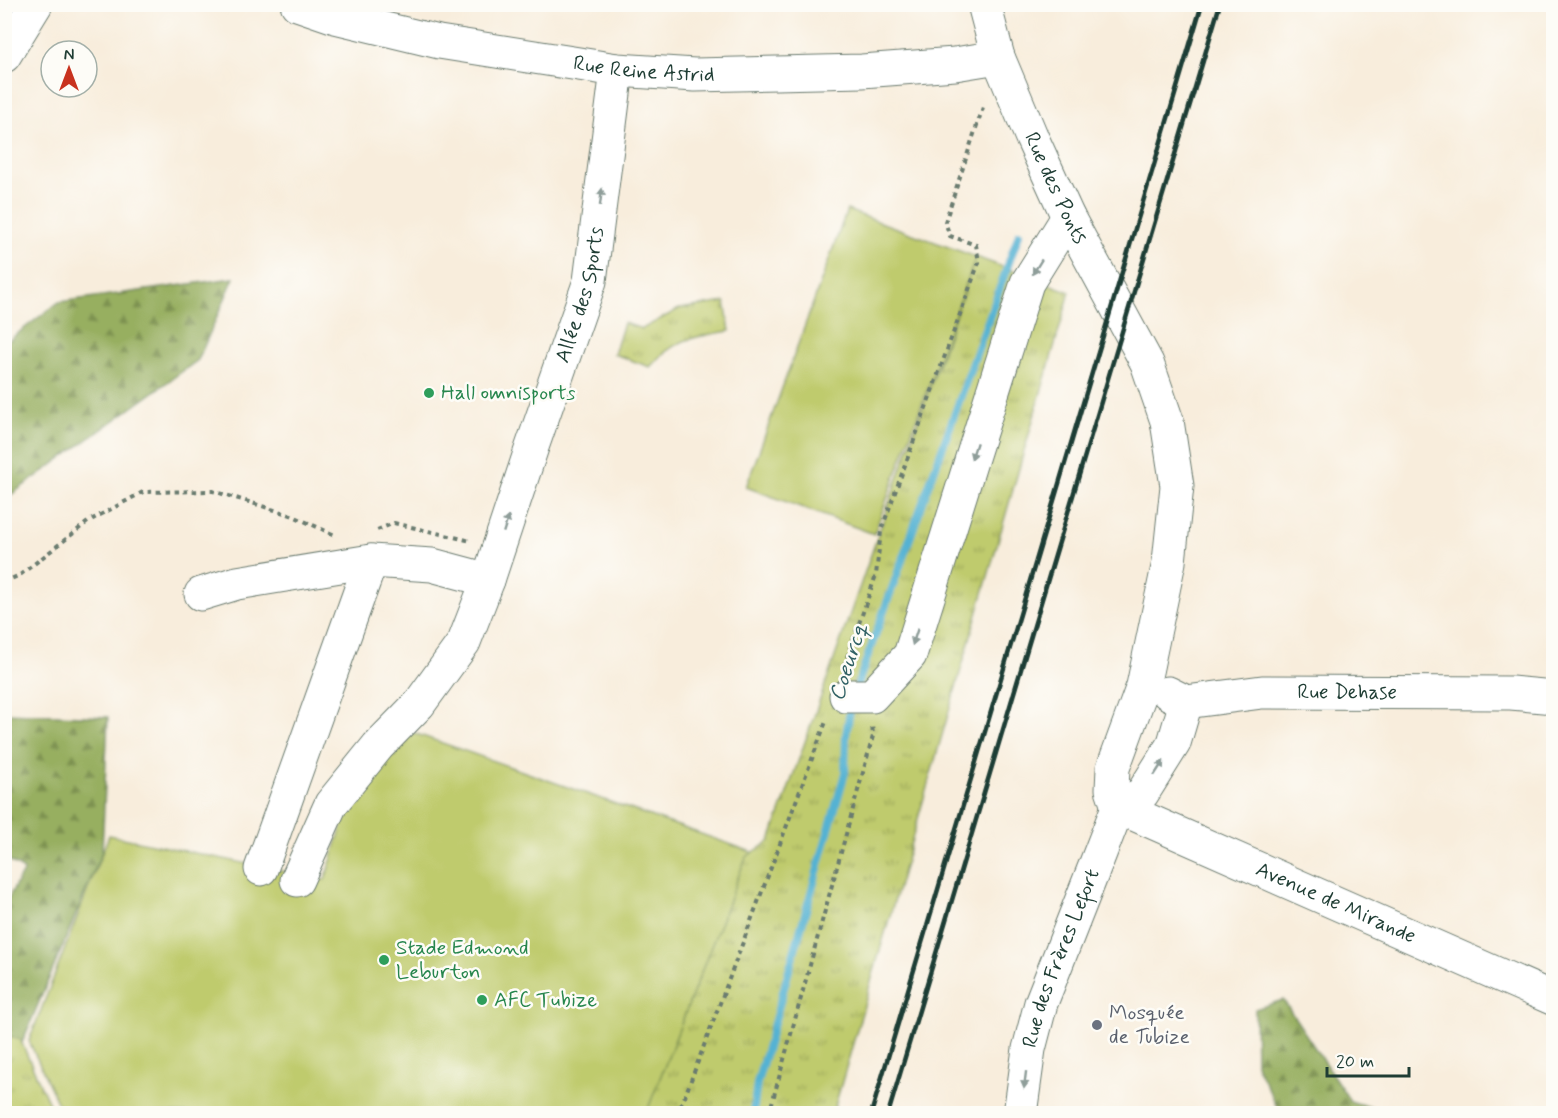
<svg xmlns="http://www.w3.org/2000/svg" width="1558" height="1118" viewBox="0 0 1558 1118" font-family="Mynerve,sans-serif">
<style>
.grass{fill:#bfcb6d;stroke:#6f8450;stroke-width:1.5}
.forest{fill:url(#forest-firs);stroke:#5b764a;stroke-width:1.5}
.park{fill:url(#park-tufts);stroke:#6f8450;stroke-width:1.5}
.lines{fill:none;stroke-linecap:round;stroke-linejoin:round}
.stream{stroke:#55b2d3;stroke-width:8}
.minor-casing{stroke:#6b7b6f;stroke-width:35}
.path{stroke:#6b7b6f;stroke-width:4;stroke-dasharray:4.5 4.5;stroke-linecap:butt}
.minor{stroke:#fff;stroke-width:33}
.rail{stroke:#1f3d34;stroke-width:4.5}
.oneway{fill:#8f9e9a}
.leisure-dot{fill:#2e9e5b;stroke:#fdfcf7;stroke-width:2}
.worship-dot{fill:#6b7280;stroke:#fdfcf7;stroke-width:2}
.labels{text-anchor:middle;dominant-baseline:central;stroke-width:5;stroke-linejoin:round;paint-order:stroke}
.street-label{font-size:21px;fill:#1f3d34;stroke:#fdfcf7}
.leisure-label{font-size:21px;fill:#27864d;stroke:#fdfcf7;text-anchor:start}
.worship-label{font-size:21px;fill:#5b616d;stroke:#fdfcf7;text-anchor:start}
.water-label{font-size:22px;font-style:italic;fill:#2f6064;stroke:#fdfcf7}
</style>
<defs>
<pattern id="forest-firs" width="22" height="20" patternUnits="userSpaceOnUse" patternTransform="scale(1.5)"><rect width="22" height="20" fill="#97af60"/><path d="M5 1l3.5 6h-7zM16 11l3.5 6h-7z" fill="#7b9050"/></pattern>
<pattern id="park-tufts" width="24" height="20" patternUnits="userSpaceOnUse" patternTransform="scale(1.5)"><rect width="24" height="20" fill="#bfcb6d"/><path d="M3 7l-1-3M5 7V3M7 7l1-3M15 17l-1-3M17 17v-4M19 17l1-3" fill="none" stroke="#9ba65a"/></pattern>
</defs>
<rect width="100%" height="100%" fill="#fdfcf7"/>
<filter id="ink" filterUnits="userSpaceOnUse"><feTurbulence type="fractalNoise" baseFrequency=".0167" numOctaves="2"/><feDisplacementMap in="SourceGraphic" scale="12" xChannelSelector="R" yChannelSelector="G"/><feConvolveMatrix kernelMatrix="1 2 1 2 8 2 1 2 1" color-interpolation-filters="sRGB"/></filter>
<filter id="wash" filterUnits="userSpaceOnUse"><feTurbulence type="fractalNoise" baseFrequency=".008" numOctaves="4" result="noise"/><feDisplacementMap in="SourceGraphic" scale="24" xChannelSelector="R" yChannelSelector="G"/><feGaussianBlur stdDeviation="1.35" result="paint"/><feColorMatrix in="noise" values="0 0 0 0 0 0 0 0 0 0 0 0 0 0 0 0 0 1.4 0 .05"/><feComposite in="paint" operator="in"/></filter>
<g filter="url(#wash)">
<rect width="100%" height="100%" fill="#f8eddc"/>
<g class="grass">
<polygon points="847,210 976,257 874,534 746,487"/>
<polygon points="411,732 752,852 648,1113 62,1113 29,1041 109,835 325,880 350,800"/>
</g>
<g class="forest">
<polygon points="234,278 198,360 5,499 5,343 59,302"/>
<polygon points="5,713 108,717 102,852 19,1050 5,1114 5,904 24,870 5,858"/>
<polygon points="1283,1000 1350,1101 1390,1113 1280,1113 1256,1064 1255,1009"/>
</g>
<g class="park">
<polygon points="976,257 1070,292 833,1113 646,1114 746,857 770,841"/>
<path d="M 725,302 L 730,331 C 694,337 675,338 650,367 L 614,354 L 624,323 L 642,329 L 679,309 Z"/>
<polygon points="4,1035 20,1039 53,1113 5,1113"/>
</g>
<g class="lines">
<g class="stream">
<polyline points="856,689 1019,234"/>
<polyline points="753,1114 757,1083 845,773 846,735 851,704"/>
</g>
</g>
</g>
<g filter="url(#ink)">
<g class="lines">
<defs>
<g id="minor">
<path id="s1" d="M 297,4 L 335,17 L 439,42 L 617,70 L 695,75 L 862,71 L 955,64 L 998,57"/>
<path id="s2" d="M 984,4 L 998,57 L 1032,138 L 1068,217 L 1147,363 L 1167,421 L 1177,486 L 1169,562 L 1143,686 L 1113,768 L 1112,789 L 1118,807"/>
<polyline points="4,56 36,4"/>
<polyline points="201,594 237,583 371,561 432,565 488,580"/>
<path id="s3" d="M 1168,693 L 1186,702 L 1262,692 L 1511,693 L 1554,697"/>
<polyline points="846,696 872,696 910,655 1027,283 1068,217"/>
<path id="s4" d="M 1118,807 L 1554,999"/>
<polyline points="261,869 371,561"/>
<path id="s5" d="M 297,880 L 331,804 L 378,746 L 419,704 L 464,642 L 488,580 L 532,447 L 590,281 L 617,70"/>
<path id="s6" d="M 1020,1114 L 1029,1049 L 1041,1003 L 1095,866 L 1118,807 L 1142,794 L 1174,743 L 1186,702"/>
</g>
</defs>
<use href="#minor" class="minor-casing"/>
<g class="path">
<polyline points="377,530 394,523 471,541"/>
<polyline points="4,582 20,575 89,521 143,492 213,491 291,515 337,536"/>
<polyline points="844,666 876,575 881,531 979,262 976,245 950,236 945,222 984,104"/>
<polyline points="676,1114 685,1096 827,719"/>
<polyline points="769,1114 873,736 872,724"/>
</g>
<use href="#minor" class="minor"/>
<g class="rail">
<polyline points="871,1114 1202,4"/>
<polyline points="888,1114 1220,4"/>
</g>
</g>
<defs><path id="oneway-solid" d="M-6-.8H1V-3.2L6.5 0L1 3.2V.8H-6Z" transform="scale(1.5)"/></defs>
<g class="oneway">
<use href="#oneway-solid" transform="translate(601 197) rotate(-83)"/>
<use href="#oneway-solid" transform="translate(1037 267) rotate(122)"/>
<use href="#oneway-solid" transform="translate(974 451) rotate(108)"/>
<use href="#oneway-solid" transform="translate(506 524) rotate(-72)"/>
<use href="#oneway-solid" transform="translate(915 637) rotate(108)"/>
<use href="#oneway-solid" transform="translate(1159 768) rotate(-57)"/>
<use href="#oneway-solid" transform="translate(1025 1080) rotate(97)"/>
</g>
</g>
<g class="leisure-dot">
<circle cx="429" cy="393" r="6"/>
<circle cx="384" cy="960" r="6"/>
<circle cx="482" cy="1000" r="6"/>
</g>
<circle class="worship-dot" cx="1097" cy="1025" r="6"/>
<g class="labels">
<g class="street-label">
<text stroke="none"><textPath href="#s1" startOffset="354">Rue Reine Astrid</textPath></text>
<text stroke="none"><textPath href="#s2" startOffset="198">Rue des Ponts</textPath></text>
<text stroke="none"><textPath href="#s5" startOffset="660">Allée des Sports</textPath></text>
<text stroke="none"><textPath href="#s3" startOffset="182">Rue Dehase</textPath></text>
<text stroke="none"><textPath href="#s4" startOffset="238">Avenue de Mirande</textPath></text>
<text stroke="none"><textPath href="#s6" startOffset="162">Rue des Frères Lefort</textPath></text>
</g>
<g class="leisure-label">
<text x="441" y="393">Hall omnisports</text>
<text x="396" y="948">Stade Edmond<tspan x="396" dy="24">Leburton</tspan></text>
<text x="494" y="1000">AFC Tubize</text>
</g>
<g class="worship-label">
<text x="1109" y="1013">Mosquée<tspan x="1109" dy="24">de Tubize</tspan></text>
</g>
<g class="water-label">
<text transform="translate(849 662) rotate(-72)">Coeurcq</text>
</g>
</g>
<rect width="1558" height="1118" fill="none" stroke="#fdfcf7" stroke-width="24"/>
<g transform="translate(69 69)"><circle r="28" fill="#fdfcf7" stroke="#a4b0a9" stroke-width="1.5"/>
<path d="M0-4.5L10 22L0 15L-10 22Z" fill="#c8321e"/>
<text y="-9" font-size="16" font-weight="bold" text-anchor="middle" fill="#1f3d34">N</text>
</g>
<path d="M1327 1067v9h82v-9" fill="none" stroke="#1f3d34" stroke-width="3"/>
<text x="1336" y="1067" font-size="18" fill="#1f3d34" stroke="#fdfcf7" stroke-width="4.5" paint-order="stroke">20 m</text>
</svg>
